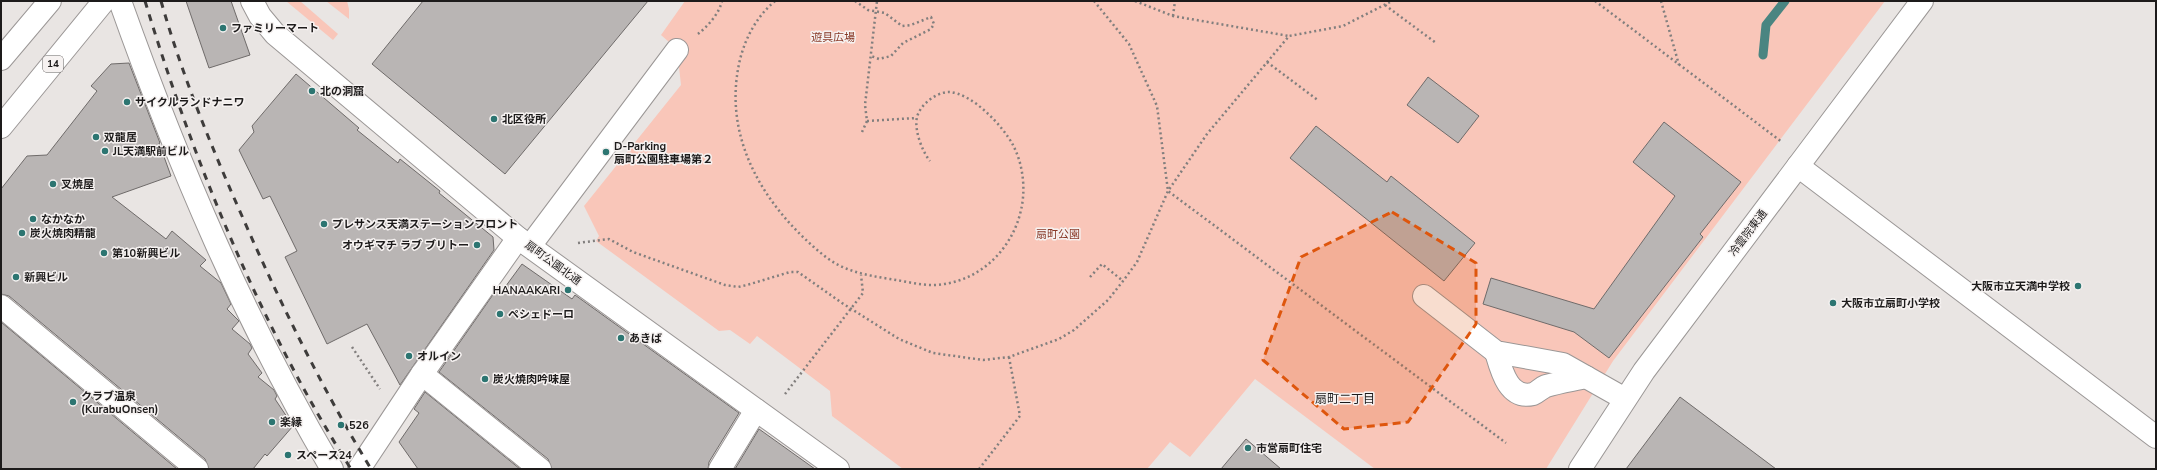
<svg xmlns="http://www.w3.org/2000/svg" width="2157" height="470" viewBox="0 0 2157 470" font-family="'Nunito Sans','Noto Sans JP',sans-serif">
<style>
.green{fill:#f9c6b9}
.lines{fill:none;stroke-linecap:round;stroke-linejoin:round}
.stream{stroke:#4a8581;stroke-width:9}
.building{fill:#b9b5b4;stroke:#6f6b6a}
.minor-casing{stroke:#9b9796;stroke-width:24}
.major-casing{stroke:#9b9796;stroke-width:24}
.path{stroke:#827f7e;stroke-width:2.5;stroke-dasharray:2 3;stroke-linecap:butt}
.minor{stroke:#fff;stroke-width:22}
.major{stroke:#fff;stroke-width:22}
.rail{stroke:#3e3c3b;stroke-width:3;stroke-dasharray:7 7;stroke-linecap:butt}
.marked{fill:#de560d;fill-opacity:0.2;stroke:#de560d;stroke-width:3;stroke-dasharray:8 5;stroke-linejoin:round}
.poi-dot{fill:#2c7571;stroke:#f6f2f1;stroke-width:1.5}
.labels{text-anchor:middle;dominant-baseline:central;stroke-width:3;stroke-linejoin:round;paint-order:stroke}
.shield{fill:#f6f2f1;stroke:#5e5c5b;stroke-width:1}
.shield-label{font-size:10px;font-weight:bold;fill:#1d1b1b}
.poi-label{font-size:11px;font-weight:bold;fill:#1d1b1b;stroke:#f6f2f1;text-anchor:start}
.park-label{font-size:11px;fill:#883927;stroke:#f6f2f1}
.street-label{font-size:11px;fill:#1d1b1b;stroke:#f6f2f1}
.neighbourhood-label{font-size:12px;fill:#1d1b1b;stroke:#f6f2f1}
</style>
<rect width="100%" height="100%" fill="#e9e5e3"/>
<g class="green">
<polygon points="286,1 300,1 338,34 333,40"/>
<polygon points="326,1 347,1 349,9 349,19"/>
<polygon points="685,1 1885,1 1613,361 1546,469 1375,469 1255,379 1190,457 1170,442 1147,469 903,469 832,416 830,391 757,336 750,344 730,330 719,331 596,241 599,236 584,206 681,85 677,49 661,35"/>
</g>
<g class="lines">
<polyline class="stream" points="1763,55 1766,25 1785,1"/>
</g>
<g class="building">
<polygon points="186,1 231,1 250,55 209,68"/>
<polygon points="423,1 648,1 505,174 372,64"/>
<polygon points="129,63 160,143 159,143 171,176 112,197 166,239 172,231 206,260 200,266 221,283 231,304 227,309 239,321 232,329 250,344 252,348 248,354 262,373 258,377 274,390 277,396 275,399 293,426 267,456 265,454 253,469 209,469 205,459 9,296 1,294 1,189 27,156 47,155 97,91 91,86 111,64"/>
<polygon points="296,74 359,128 357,130 398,163 400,159 440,191 439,193 493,237 494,250 400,385 367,324 327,344 285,257 297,251 270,196 263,199 239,150 254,132 252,126"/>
<polygon points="1428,77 1479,116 1458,143 1407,105"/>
<polygon points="1664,122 1741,182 1700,234 1703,237 1609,358 1574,332 1483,304 1491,278 1594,309 1675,196 1633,162"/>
<polygon points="1316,126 1387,182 1391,176 1475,243 1444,281 1290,158"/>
<polygon points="522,264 572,299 575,295 739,413 709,462 708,469 552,469 548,459 439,372 499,286 500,294"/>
<polygon points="1,322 177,469 1,469"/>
<polygon points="425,392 520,469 418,469 399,442 419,413 414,409"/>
<polygon points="1680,397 1776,469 1626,469"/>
<polygon points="759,429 815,469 735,469"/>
<polygon points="1246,439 1281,469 1221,469"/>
</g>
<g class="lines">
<defs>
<g id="minor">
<path d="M 120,1 C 178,164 244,320 332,469"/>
<polyline points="252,1 260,16 275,34 518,238 838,469"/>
<polyline points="1798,166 2156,437"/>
<polyline points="530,246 677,50"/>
<polyline points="1424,296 1496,352 1563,364 1625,399"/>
<polyline points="1,306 197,469"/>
<path d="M 1496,352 C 1501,369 1508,400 1533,394 C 1538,392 1541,388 1546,386 C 1559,382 1573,380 1586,377"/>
<polyline points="422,374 540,469"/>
<polyline points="359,469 422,374 518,238"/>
<polyline points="720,469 756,410"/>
<polyline points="1580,469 1644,371 1922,1"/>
</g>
<g id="major">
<polyline points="1,59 50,1"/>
<polyline points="1,127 104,1"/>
</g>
</defs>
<use href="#minor" class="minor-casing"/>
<use href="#major" class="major-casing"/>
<g class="path">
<path d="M 775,1 C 756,17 744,40 739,64 C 723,140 765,207 822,254 C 842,271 865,275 890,279 C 904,281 919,285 933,285 C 977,284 1012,251 1021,210 C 1026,189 1023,164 1013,145 C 1003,126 972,93 949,92 C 936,92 920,105 917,117 C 914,130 922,151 930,161"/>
<polyline points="855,1 868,10 885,13 902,26 911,25 931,17 934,24 931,29 903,43 891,56 879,59 871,56"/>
<polyline points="1094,1 1129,44 1157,106 1168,191 1506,443"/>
<polyline points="1135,1 1173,16 1289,36"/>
<polyline points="1595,1 1782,142"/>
<polyline points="1661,1 1679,65"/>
<polyline points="1385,5 1436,43"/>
<polyline points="1173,16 1175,1"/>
<path d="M 698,34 C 708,26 719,14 722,1"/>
<polyline points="1267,62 1319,101"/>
<polyline points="867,121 916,118"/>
<polyline points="862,132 867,121 865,105 877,1"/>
<polyline points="578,243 609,239 633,252 725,285 738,287 747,285 790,272 798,272 842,303 899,339 933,353 983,360 1009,357 1059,339 1074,330 1108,300 1123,281 1137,262 1168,191 1207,134 1289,36 1343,26 1392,1"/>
<polyline points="1090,277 1102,264 1123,281"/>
<polyline points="352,347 380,389"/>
<polyline points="785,394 863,293 861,275"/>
<polyline points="979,469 1020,416 1009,357"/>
</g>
<use href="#minor" class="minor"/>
<use href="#major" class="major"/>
<g class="rail">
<path d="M 145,1 C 194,163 260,325 351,469"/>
<path d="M 161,1 C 182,75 211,146 242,216 C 280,303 322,388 371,469"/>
</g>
</g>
<path class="marked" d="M 1392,212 L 1476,263 L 1476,324 L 1408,422 L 1344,429 L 1263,360 L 1301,257 Z"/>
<g class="poi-dot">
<circle cx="223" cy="28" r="4"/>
<circle cx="312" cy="91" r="4"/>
<circle cx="127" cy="102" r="4"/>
<circle cx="494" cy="119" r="4"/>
<circle cx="96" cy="137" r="4"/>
<circle cx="105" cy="151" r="4"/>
<circle cx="606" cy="152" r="4"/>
<circle cx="53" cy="184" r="4"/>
<circle cx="33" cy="219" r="4"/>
<circle cx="324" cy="224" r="4"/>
<circle cx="22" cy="233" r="4"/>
<circle cx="477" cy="245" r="4"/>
<circle cx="104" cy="253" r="4"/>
<circle cx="16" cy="277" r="4"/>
<circle cx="2078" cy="286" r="4"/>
<circle cx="568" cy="290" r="4"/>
<circle cx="1833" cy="303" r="4"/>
<circle cx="500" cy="314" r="4"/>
<circle cx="621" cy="338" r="4"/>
<circle cx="409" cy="356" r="4"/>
<circle cx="485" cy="379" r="4"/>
<circle cx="73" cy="402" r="4"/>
<circle cx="272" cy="422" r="4"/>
<circle cx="341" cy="425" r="4"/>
<circle cx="1248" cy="448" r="4"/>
<circle cx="288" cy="455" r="4"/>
</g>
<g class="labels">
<rect class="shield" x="43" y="56" width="20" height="16" rx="3"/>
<g class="shield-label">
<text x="53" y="64">14</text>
</g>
<g class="poi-label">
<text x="231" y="28">ファミリーマート</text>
<text x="320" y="91">北の洞窟</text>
<text x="135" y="102">サイクルランドナニワ</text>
<text x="502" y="119">北区役所</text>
<text x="104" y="137">双龍居</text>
<text x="614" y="146">D-Parking<tspan x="614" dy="13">扇町公園駐車場第２</tspan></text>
<text x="113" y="151">JL天満駅前ビル</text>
<text x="61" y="184">叉焼屋</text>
<text x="41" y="219">なかなか</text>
<text x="332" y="224">プレサンス天満ステーションフロント</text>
<text x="30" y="233">炭火焼肉精龍</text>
<text x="469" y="245" text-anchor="end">オウギマチ ラブ ブリトー</text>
<text x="112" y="253">第10新興ビル</text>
<text x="24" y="277">新興ビル</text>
<text x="2070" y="286" text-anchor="end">大阪市立天満中学校</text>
<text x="560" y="290" text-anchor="end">HANAAKARI</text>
<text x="1841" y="303">大阪市立扇町小学校</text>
<text x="508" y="314">ペシェドーロ</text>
<text x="629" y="338">あきば</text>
<text x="417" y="356">オルイン</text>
<text x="493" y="379">炭火焼肉吟味屋</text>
<text x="81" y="396">クラブ温泉<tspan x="81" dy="13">(KurabuOnsen)</tspan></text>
<text x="280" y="422">楽縁</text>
<text x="349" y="425">526</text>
<text x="1256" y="448">市営扇町住宅</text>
<text x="296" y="455">スペース24</text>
</g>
<g class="park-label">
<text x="833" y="37">遊具広場</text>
<text x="1058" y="234">扇町公園</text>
</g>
<g class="street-label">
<text transform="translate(1748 233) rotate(-53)">冷雲院東通</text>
<text transform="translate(553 263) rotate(36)">扇町公園北通</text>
</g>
<g class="neighbourhood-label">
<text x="1345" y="399">扇町二丁目</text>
</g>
</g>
<rect width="2157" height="470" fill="none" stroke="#1d1b1b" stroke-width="4"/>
</svg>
